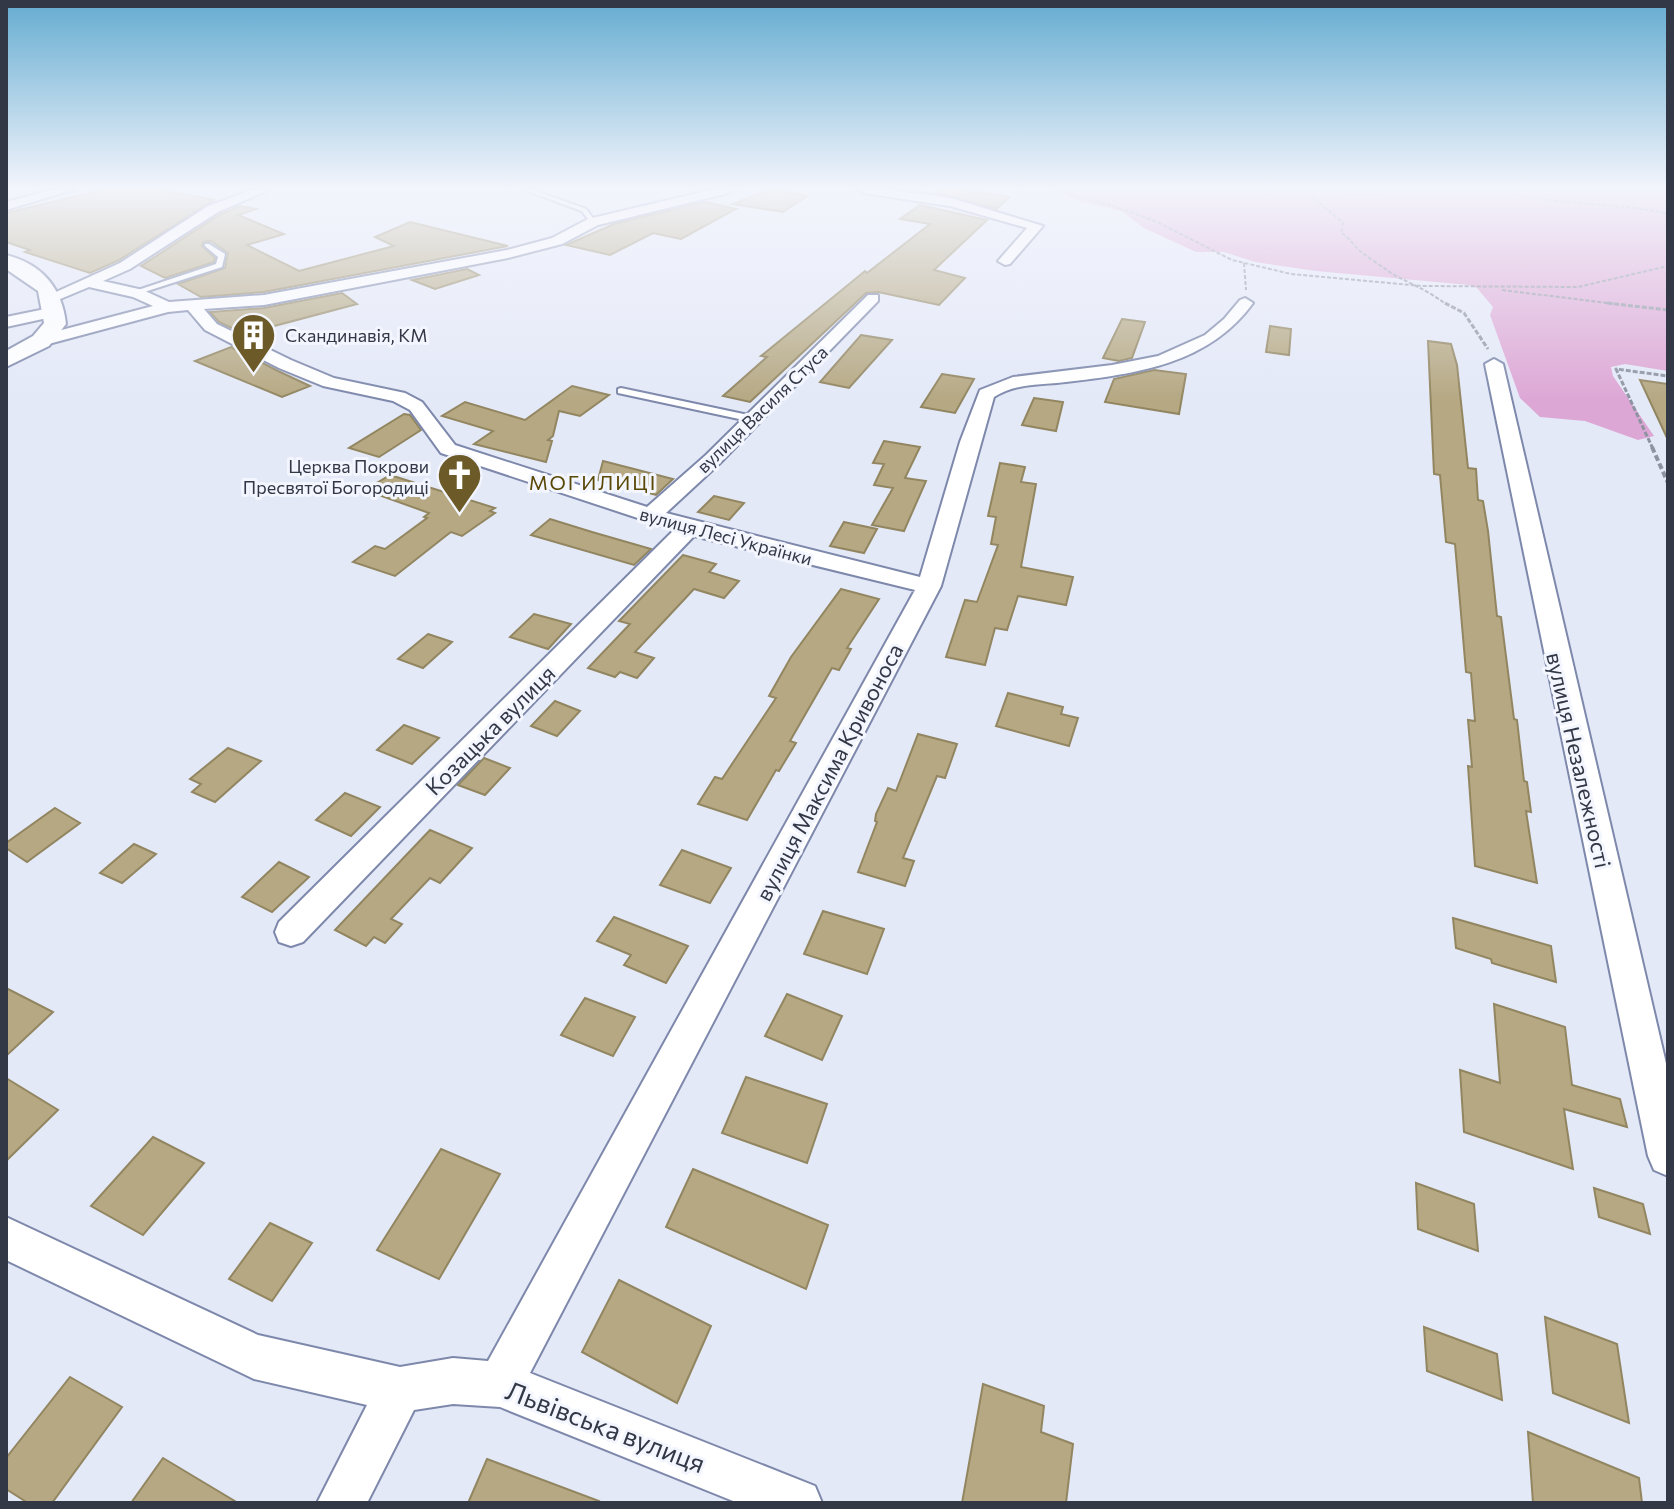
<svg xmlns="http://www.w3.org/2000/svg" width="1674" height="1509" viewBox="0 0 1674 1509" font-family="Commissioner,sans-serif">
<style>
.green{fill:#dda7d5}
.building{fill:#b5a883;stroke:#928661;stroke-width:2}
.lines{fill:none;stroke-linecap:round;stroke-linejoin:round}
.lane-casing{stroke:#7d88ab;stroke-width:4}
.street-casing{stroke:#7d88ab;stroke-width:4}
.secondary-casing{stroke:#7d88ab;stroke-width:4}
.path-far2{stroke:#8e93a2;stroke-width:2;stroke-dasharray:4 2;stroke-linecap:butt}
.path-far1{stroke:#8e93a2;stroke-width:3;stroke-dasharray:5 2;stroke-linecap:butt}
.path{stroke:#8e93a2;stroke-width:4;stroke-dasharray:6 3;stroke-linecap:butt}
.lane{fill:#fff;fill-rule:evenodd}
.street{fill:#fff;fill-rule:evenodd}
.secondary{fill:#fff;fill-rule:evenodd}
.labels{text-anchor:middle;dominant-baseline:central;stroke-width:6;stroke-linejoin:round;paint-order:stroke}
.far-poi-label{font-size:18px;fill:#333847;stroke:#f3f6fe;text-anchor:start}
.far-street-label{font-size:18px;fill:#333847;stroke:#f3f6fe}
.far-neighbourhood-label{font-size:20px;letter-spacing:2px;fill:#5a4807;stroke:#f3f6fe}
.street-label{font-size:22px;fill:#333847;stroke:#f3f6fe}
.near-street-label{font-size:26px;fill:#333847;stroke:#f3f6fe}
</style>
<rect width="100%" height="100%" fill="#e4e9f8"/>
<polygon class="green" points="1053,189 1668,189 1668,371 1625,364 1611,367 1613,376 1654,436 1638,440 1585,421 1540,417 1520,398 1490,315 1493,307 1477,288 1469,285 1316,271 1255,262 1224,252 1196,252 1144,228 1121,211 1075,200"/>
<g class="building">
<polygon points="106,189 157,189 214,200 119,260 90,273 25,252 30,250 6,242 6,213"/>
<polygon points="771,189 807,196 783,212 733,204"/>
<polygon points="942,189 956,189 1009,197 997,209 936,193"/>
<polygon points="705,202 736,209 681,239 653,233 610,255 566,245 614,224"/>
<polygon points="920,205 987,220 934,270 965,278 939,305 878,292 866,293 750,402 723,396 767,357 761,356 865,271 867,273 930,224 900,219"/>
<polygon points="240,206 256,209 238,215 284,234 247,245 299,271 394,246 375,237 410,222 508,246 264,292 201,297 178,284 225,268 228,253 211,241 203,242 202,246 215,258 214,262 165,278 141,266 219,215"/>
<polygon points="467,269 479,275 435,289 412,280"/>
<polygon points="342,293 357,304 244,334 219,322 210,312 264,308"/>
<polygon points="1122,319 1145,322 1132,358 1119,361 1103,358"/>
<polygon points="1270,326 1291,329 1289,355 1266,352"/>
<polygon points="861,335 892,340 849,388 820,382"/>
<polygon points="1428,341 1451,344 1457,365 1468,468 1476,469 1478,500 1483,501 1488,531 1497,616 1501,617 1514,719 1517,720 1524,781 1527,782 1531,812 1526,811 1537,883 1475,866 1468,766 1472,767 1468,720 1475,721 1471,673 1466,672 1455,544 1446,542 1440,475 1434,474"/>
<polygon points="231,347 278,371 310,386 282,397 195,361"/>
<polygon points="1154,370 1186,374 1179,414 1105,402 1114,379"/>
<polygon points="942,374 974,379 955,413 921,407"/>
<polygon points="1640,380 1668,384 1668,440"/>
<polygon points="572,386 609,395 580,416 559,411 553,436 548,440 552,441 546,462 474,444 493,431 442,416 465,402 525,420"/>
<polygon points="1034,398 1063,402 1056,431 1022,425"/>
<polygon points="404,414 410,415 421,430 379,457 349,448"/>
<polygon points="884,441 920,447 905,478 926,481 904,531 872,525 893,488 874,485 884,464 873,463"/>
<polygon points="603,461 673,479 656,495 598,480"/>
<polygon points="1000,463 1025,467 1021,482 1036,484 1021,567 1073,577 1066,605 1018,596 1007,630 995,628 985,665 946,657 965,600 977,602 998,545 991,544 996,517 988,516"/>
<polygon points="390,475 495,508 490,511 495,513 462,536 451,532 447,535 395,576 353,562 375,546 385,549 427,518 424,517 429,513 365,490"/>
<polygon points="714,496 744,503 729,520 698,512"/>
<polygon points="550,519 592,532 651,549 634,565 531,535"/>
<polygon points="844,522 877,529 864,553 830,546"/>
<polygon points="683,555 716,564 709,572 739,581 724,598 694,589 635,652 654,658 637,678 620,672 615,677 588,668 630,624 619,621"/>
<polygon points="841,589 879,599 847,648 851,649 839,670 832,668 790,741 796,743 779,771 776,770 747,820 698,804 715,777 722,779 776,698 769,696 791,657"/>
<polygon points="534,614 571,624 548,649 510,637"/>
<polygon points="428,634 452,642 423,668 398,659"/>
<polygon points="1008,693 1063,707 1061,714 1078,718 1069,746 996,726"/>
<polygon points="555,701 580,711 557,736 531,726"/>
<polygon points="404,725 439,738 412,764 377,750"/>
<polygon points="918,734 957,744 945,778 937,776 903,858 914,861 905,886 858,872 877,822 875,821 876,814 888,788 896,791"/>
<polygon points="228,748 261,761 215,802 192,792 201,784 190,779"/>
<polygon points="484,758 510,768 485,795 458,785"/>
<polygon points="345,793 380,807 351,836 316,820"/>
<polygon points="55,808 80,823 27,862 6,848 6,843"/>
<polygon points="430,830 472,848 440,883 430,878 391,919 402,924 385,943 374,937 366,946 335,930"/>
<polygon points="134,844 156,854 122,883 100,873"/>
<polygon points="682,850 731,868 710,903 660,885"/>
<polygon points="279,862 309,877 272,912 242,897"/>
<polygon points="823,911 884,929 867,974 804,954"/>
<polygon points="614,917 688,946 666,983 624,965 631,955 597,941"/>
<polygon points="1453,918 1551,946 1556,982 1492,963 1491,959 1456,948"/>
<polygon points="6,988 53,1012 6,1056"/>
<polygon points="787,994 842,1016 822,1060 765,1036"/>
<polygon points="585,998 635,1017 613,1056 561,1035"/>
<polygon points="1494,1004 1565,1027 1572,1085 1620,1099 1627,1127 1564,1109 1573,1169 1464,1132 1460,1070 1500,1083"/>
<polygon points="746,1077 827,1104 807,1163 722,1133"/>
<polygon points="6,1078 58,1110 6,1161"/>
<polygon points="153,1137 204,1163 143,1235 91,1206"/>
<polygon points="441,1149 500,1174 439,1279 377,1250"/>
<polygon points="693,1169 828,1225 806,1289 666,1227"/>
<polygon points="1416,1183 1474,1204 1478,1251 1418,1229"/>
<polygon points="1594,1188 1643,1204 1650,1234 1599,1217"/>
<polygon points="270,1223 312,1243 272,1301 229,1279"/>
<polygon points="619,1280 711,1326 677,1403 582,1352"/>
<polygon points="1545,1317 1617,1344 1629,1423 1553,1393"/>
<polygon points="1424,1327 1497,1354 1502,1400 1427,1371"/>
<polygon points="70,1377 122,1407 52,1503 28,1503 6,1489 6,1458"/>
<polygon points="983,1384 1044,1406 1041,1432 1073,1444 1066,1503 962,1503"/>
<polygon points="1528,1432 1639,1478 1642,1503 1533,1503"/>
<polygon points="163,1458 238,1503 131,1503"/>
<polygon points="487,1459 599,1501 598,1503 468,1503"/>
</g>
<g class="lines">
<defs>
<g id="lane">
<polygon points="522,189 530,189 586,209 596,222 591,223 582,211"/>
<polygon points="205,244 209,244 225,254 222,267 135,295 135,291 216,264 218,257 205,246"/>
<polygon points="621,388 753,416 758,419 753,422 618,393 618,389"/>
</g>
<g id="street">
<polygon points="56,189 75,189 6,210 6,202"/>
<path d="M 255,189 L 271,189 L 218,212 L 130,269 L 103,281 L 143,290 L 169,302 L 264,295 L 507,250 L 552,238 L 588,219 L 715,189 L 735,189 L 733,192 L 598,225 L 562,244 L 508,258 L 264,305 L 204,309 L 217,324 L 291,360 L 334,378 L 405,393 L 422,402 L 455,445 L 647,507 L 706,455 L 868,295 L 878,295 L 878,301 L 720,463 L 666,513 L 920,577 L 960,442 L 980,390 L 1013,377 L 1112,365 L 1158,356 L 1205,335 L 1224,319 L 1240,300 L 1245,298 L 1253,303 C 1209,364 1136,374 1066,382 C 1041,385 1016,383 994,397 L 941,586 L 530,1373 L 815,1486 L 822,1503 L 738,1503 L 500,1407 L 453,1404 L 414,1410 L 367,1503 L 317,1503 L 367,1405 L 254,1379 L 6,1260 L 6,1217 L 258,1335 L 400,1367 L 453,1358 L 488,1361 L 915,590 L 694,536 L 303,942 L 291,946 L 279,942 L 275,932 L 279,922 L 674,530 L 441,453 L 410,410 L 393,401 L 323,386 L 279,368 L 205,330 L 188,310 L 168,312 L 41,346 L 35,345 L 33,341 L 35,337 L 153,306 L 133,297 L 89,287 L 53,302 L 45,297 L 120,263 L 208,206 Z"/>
<polygon points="857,189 886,189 951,198 1043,226 1010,264 1005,265 998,261 1027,228 950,206 863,193"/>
<polygon points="55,307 61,309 61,315 6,327 6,317"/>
<polygon points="1494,359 1503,364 1668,1072 1668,1176 1654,1170 1648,1156 1485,364"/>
</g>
<path id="secondary" d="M 6,255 C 42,264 62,288 66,324 L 49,346 L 6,367 L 6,351 L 33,336 L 44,323 L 38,291 L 6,269 Z"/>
</defs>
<use href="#lane" class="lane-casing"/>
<use href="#street" class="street-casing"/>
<use href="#secondary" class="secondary-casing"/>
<g class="path-far2">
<polyline points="1049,189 1114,206 1157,222 1232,260 1291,274 1422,286 1578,287 1668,266"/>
<path d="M 1388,189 L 1376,193 L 1316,189 L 1313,197 L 1343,223 L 1341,233 C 1350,238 1352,244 1359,250 C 1363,254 1387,270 1391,273 C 1412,285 1426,289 1447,305"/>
<path d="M 1387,191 C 1456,189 1523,193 1592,189"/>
<path d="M 1519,195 C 1568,206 1619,202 1668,214"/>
<polyline points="1244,263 1246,290"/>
<polyline points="1502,290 1624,305"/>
</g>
<g class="path-far1">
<polyline points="1445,303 1464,313 1488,349"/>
<polyline points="1607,303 1668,310"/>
<polyline points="1653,449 1616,369 1668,376"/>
</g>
<polyline class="path" points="1652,447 1668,483"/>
<use href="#lane" class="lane"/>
<use href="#street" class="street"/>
<use href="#secondary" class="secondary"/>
</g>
<linearGradient id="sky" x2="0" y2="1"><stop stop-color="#65acd1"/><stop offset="0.47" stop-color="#f3f5fc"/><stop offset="1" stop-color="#f3f5fc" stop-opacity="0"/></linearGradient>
<rect width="1674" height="400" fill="url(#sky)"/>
<defs>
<symbol id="building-pin" viewBox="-11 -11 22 30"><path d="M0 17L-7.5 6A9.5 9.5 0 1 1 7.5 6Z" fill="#6c5b29" stroke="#f3f6fe"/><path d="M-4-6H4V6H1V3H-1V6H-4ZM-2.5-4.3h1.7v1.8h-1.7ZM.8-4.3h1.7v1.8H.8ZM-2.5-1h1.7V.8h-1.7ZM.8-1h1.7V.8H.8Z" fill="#fff"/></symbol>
<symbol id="church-pin" viewBox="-11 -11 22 30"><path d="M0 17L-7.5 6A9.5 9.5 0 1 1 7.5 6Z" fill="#6c5b29" stroke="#f3f6fe"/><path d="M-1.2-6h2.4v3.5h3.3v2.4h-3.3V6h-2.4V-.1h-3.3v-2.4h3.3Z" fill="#fff"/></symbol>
</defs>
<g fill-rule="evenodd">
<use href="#building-pin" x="228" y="310" width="51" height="69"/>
<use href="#church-pin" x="434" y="450" width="51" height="69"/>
</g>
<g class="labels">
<g class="far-poi-label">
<text x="285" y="335">Скандинавія, КМ</text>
<text x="429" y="466" text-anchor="end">Церква Покрови<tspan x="429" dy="21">Пресвятої Богородиці</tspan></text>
</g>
<g class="far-street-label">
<text transform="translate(762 409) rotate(-44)">вулиця Василя Стуса</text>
<text transform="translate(726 536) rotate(15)">вулиця Лесі Українки</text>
</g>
<g class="far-neighbourhood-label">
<text x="593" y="482">МОГИЛИЦІ</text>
</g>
<g class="street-label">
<text transform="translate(490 730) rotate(-45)">Козацька вулиця</text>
<text transform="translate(1579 760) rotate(77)">вулиця Незалежності</text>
<text transform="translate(829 772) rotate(-62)">вулиця Максима Кривоноса</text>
</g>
<g class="near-street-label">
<text transform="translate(606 1426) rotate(21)">Львівська вулиця</text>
</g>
</g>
<rect width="1674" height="1509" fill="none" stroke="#333847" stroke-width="16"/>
</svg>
